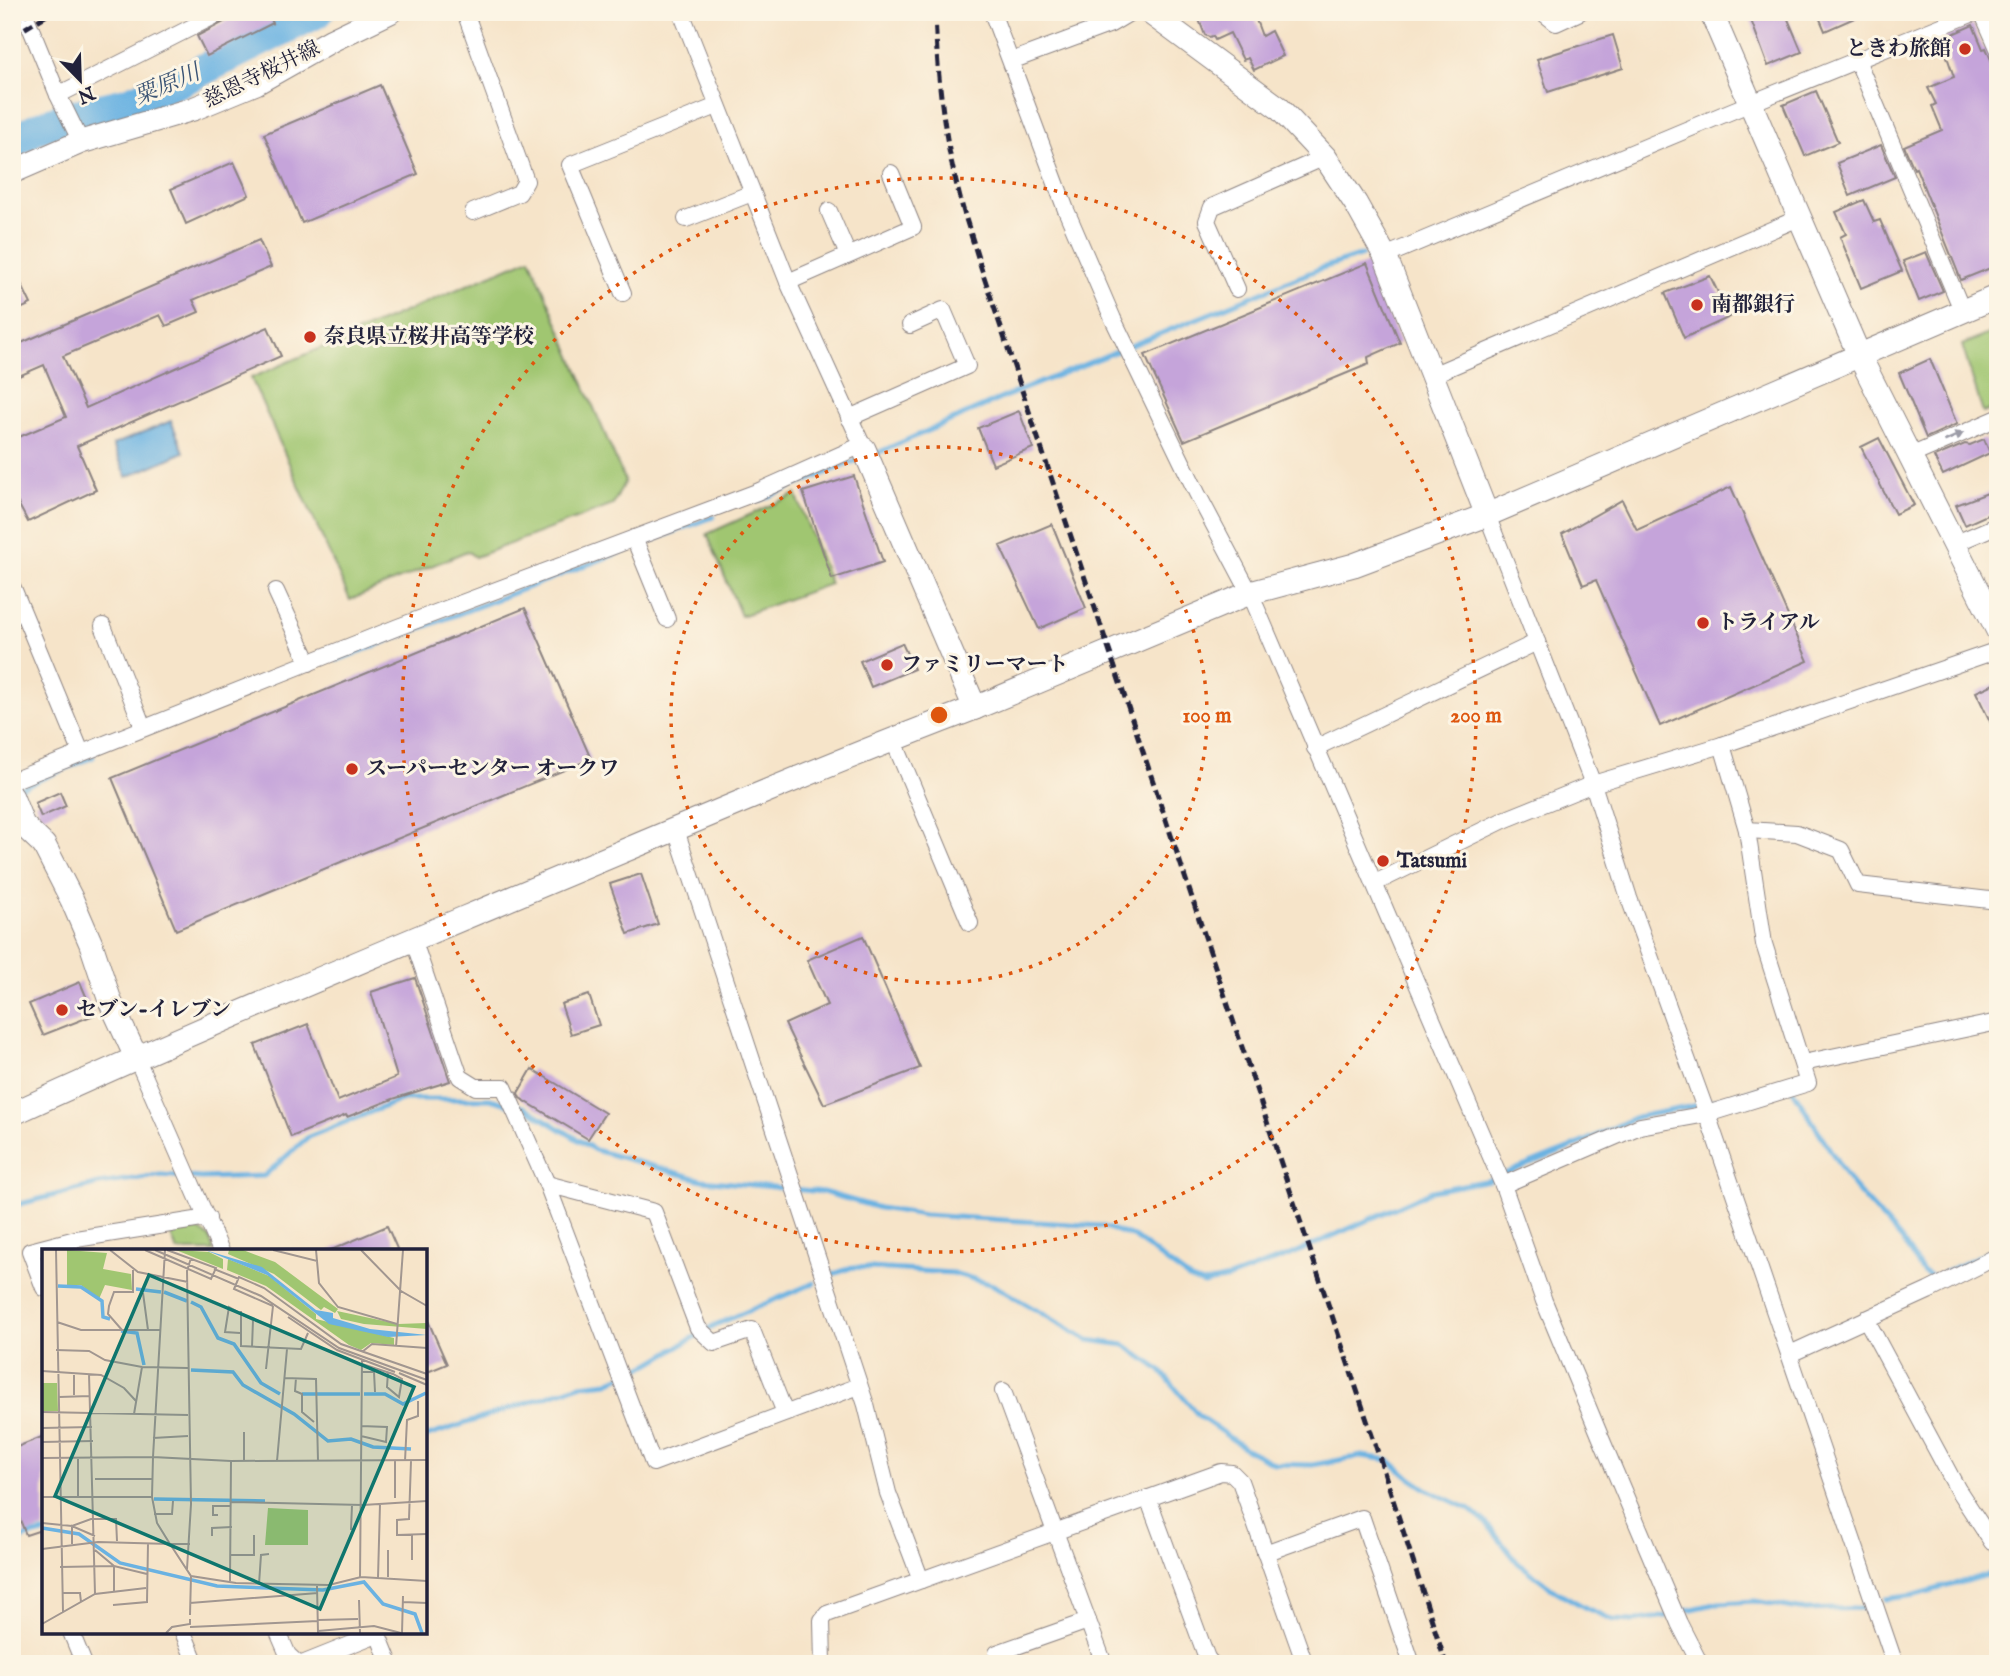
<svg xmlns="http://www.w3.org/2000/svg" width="2010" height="1676" viewBox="0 0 2010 1676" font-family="'IM FELL English','Noto Serif JP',serif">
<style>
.green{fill:#a0c671;stroke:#617456;stroke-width:2}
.water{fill:#6ab2e2;stroke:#466a8e;stroke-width:2}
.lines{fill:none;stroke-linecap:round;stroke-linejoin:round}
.stream{stroke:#6ab2e2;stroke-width:5}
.river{stroke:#6ab2e2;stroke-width:32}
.building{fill:#c5a4da}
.street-casing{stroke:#8c8382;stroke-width:18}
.secondary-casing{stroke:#8c8382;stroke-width:25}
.street{stroke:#fff;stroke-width:16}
.secondary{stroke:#fff;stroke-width:23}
.rail{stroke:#22223b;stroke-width:5;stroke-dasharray:10 5;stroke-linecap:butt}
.oneway{fill:#9c9ca7}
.ring{fill:none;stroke:#de560e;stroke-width:3.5;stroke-dasharray:3.5 7}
.poi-dot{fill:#c8321e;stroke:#fcf5e5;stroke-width:2.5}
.labels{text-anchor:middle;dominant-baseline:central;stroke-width:6;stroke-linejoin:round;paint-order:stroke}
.poi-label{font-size:21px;font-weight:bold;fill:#22223b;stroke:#fcf5e5;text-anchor:start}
.street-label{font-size:21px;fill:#22223b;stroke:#fcf5e5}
.water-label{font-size:23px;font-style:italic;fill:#3b5475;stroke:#fcf5e5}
.inset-river{fill:none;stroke:#6ab2e2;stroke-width:3.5}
.inset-road{fill:none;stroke:#a19690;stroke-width:2}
.view{fill:#0f766e;fill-opacity:0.15;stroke:#0f766e;stroke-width:3.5}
.inset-edge{fill:none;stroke:#22223b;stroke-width:3.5}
.centre{fill:#de560e;stroke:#fcf5e5;stroke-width:3.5}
.ring-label{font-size:21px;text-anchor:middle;font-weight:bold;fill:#de560e;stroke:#fcf5e5;stroke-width:6;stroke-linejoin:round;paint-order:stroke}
</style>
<rect width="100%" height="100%" fill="#fcf5e5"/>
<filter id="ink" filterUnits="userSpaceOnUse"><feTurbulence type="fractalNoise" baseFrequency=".0143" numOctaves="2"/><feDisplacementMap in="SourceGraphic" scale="14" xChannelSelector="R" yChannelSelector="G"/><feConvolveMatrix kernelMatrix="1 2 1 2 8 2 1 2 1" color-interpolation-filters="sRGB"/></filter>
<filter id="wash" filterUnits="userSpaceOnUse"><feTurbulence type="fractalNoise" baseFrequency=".00686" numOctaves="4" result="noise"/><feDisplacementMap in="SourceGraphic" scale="28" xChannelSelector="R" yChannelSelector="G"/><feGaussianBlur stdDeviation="1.57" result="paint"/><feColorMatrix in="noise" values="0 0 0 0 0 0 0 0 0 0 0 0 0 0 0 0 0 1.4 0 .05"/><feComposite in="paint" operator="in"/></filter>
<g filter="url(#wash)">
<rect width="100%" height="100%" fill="#f6e4c9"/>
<g class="green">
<polygon points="530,258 625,481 613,505 475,557 467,551 350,600 251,378"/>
<polygon points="1998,330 1998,407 1983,413 1962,345"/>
<polygon points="796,494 830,584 741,616 707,534"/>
<polygon points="198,1230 209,1237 214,1251 177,1251 170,1233"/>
</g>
<polygon class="water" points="171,421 184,452 127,477 113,445"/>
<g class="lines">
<g class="stream">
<polyline points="873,455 1002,398 1319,269 1362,255"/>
<polyline points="759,500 863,458"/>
<polyline points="337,660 713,517"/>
<polyline points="15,790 93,757"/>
<polyline points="1793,1090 1852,1185 1902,1240 1923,1272 1933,1278 1998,1247"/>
<polyline points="518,1106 526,1108 595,1150 702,1180 823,1192 879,1208 924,1215 1101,1226 1134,1237 1191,1280 1203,1284 1229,1278 1293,1254 1432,1191 1489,1180 1570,1148 1636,1117 1689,1107 1782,1083"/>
<polyline points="12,1206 99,1184 161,1175 201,1178 264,1176 308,1137 404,1099 490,1099 508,1104"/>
<polyline points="834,1274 853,1267 953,1273 993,1285 1088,1340 1125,1345 1160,1370 1199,1416 1246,1449 1275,1464 1312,1465 1362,1456 1389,1460 1410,1478 1428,1490 1469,1509 1487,1524 1518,1563 1556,1591 1586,1608 1613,1620 1634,1621 1666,1616"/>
<polyline points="425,1437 580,1385 608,1382 649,1364 715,1325 814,1283"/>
<polyline points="12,1545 26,1537 44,1533"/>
<polyline points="1886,1599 1915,1595 1998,1572"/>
<polyline points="1683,1611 1719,1603 1755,1601 1805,1610 1862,1608"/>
</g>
<polyline class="river" points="12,144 35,129 67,117 126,103 180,81 318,12"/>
</g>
<g id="blocks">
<g class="building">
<polygon points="243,12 267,12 273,23 207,56 197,36"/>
<polygon points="1196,12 1253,12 1262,36 1271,31 1283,56 1254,70 1248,58 1243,60 1230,33 1215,40 1213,36 1209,37 1205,35"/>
<polygon points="1748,12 1785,12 1802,52 1768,66"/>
<polygon points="1817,12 1868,12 1825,31"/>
<polygon points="1973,25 1983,49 1986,48 1998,76 1998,265 1961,280 1916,168 1914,169 1904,146 1942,130 1932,106 1936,104 1928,88 1954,77 1941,39"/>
<polygon points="1613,35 1623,68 1548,92 1537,59"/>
<polygon points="380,85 418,174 302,223 264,134"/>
<polygon points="1816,91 1838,142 1805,156 1783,105"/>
<polygon points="1881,145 1895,177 1850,196 1837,163"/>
<polygon points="234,162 249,195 186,224 171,189"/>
<polygon points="1864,200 1874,222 1880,220 1902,271 1861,288 1840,237 1846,234 1836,212"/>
<polygon points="259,240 271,267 193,300 199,312 166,326 160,315 63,356 86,408 268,327 281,356 77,446 96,490 28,522 12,492 12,440 66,417 44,365 12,379 12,347"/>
<polygon points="1926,252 1943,291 1919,301 1903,261"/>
<polygon points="1367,263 1400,343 1368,357 1369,364 1184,441 1145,355"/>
<polygon points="12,265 31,304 12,313"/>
<polygon points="1710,276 1730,317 1684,338 1665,293"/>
<polygon points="1930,359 1957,424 1926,438 1899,373"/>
<polygon points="1019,411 1033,448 993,465 978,428"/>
<polygon points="1879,438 1914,505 1895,514 1861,447"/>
<polygon points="1984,439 1990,453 1943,475 1934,457 1965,444 1970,445"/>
<polygon points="854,476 883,562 832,579 803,492"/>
<polygon points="1731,487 1808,661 1660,726 1596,580 1583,585 1562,534 1622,500 1637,530"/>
<polygon points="1998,489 1998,510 1965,525 1956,505"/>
<polygon points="1052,524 1086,608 1039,629 1000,546"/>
<polygon points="525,608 591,759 176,930 112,778"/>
<polygon points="902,643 914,669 871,687 860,661"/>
<polygon points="1998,682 1998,738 1976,692"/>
<polygon points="60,792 66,806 41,817 35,803"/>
<polygon points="641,874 658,924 628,934 610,884"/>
<polygon points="863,936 920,1068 824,1104 785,1024 827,1005 807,960"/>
<polygon points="415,978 450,1081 393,1099 347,1117 346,1115 291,1137 255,1045 308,1024 338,1101 397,1077 371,992"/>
<polygon points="80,982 94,1015 43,1035 29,1004"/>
<polygon points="589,995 599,1025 571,1034 561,1004"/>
<polygon points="532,1069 605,1113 588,1139 520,1098 518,1093"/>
<polygon points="387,1226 398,1251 329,1251"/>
<polygon points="425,1314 447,1364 425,1373"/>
<polygon points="44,1436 44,1529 26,1535 12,1499 12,1449"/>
</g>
</g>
</g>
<g filter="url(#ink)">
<use href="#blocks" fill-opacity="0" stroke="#8c8382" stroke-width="2"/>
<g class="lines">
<defs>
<g id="street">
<polyline points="24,12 58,95 81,142"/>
<polyline points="465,12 526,181 519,193 473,212"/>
<polyline points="681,12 788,282 864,449"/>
<polyline points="992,12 1066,210 1113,319 1197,493 1250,593 1503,1185 1544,1301 1600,1436 1679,1623 1700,1664"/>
<polyline points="1542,12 1556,23 1580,12"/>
<polyline points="1982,12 1998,48"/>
<polyline points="1857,60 1962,310"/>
<polyline points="1011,61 1111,24 1131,12"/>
<polyline points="58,95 222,12"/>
<polyline points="829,211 848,255"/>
<polyline points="686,219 752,193"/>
<polyline points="1385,256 1734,110 1976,12"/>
<polyline points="788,282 913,227 891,173"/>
<polyline points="1237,289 1207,221 1212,207 1325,157"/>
<polyline points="623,293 570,165 717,106"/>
<polyline points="1432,375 1799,218"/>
<polyline points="849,418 967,366 943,310 910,325"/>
<polyline points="1910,456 1998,418"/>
<polyline points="1487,515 1593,784 1629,898 1707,1114 1895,1664"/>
<polyline points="634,538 667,619"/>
<polyline points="1954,544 1998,525"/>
<polyline points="13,588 81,752"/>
<polyline points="276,591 309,663"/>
<polyline points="103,626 143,727"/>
<polyline points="893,739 970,923"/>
<polyline points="1315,748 1537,642"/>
<polyline points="12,781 398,627 757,492 862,445"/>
<polyline points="676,830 866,1405 888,1493 921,1580"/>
<polyline points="1747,830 1797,833 1841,850 1858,885 1998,901"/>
<polyline points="1375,883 1504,820 1593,784 1722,745 1998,650"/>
<polyline points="413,939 460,1077 476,1087 504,1087 547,1184 653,1463 859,1386"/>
<polyline points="136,1057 221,1251"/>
<polyline points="1803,1063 1998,1022"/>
<polyline points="547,1184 654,1212 698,1328 714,1343 752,1330 785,1413"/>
<polyline points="1503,1185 1640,1126 1707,1114 1808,1083 1764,944 1747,830 1722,745"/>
<polyline points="44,1288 30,1251 76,1239 208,1218"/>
<polyline points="1866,1319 1958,1490 1992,1542"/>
<polyline points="1790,1354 1928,1291 1998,1256"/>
<polyline points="1003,1391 1104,1664"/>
<polyline points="1148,1498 1207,1658 1212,1664"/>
<polyline points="1265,1553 1362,1518 1412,1664"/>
<polyline points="71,1632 84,1664"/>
<polyline points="183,1632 196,1664"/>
<polyline points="278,1632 288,1655 298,1664"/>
<polyline points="377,1632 390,1664"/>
<polyline points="997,1653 1088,1621"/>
<polyline points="302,1664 377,1634"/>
<polyline points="823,1664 822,1620 827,1614 1221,1472 1232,1473 1240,1481 1305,1664"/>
</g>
<g id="secondary">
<polyline points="1149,12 1279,108 1325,157 1356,204 1385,256 1487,515 1998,296"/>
<polyline points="1711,12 1859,355 1998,631"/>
<polyline points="12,172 81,142 193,109 256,83 332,40 390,12"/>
<polyline points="975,708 1250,593 1354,565 1487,515"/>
<polyline points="12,797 23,825 44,845 72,900 91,944 110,1001 136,1057"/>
<path d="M 12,1114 C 188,1033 367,959 545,884 C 688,824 830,763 975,708 L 864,449"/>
</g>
</defs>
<use href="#street" class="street-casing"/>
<use href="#secondary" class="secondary-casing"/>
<use href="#street" class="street"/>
<use href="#secondary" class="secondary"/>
<g class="rail">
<path d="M 935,12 C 937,71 943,133 958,190 C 964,216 974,242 981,268 L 1378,1453 L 1446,1664"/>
<polyline points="12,23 29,12"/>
<polyline points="12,36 52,12"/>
</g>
</g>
<defs><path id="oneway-solid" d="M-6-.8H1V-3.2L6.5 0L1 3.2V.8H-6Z" transform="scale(1.75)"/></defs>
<use class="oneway" href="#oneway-solid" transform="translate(1954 437) rotate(-24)"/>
</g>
<g class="ring">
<circle cx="939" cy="715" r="268"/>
<circle cx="939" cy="715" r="537"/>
</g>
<g class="poi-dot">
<circle cx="1965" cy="49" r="7"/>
<circle cx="1697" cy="305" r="7"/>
<circle cx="310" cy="337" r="7"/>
<circle cx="1703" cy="623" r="7"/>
<circle cx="887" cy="665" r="7"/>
<circle cx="352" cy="769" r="7"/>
<circle cx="1383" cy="861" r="7"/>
<circle cx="62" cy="1010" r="7"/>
</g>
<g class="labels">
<g class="poi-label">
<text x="1951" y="49" text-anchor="end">ときわ旅館</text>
<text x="1711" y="305">南都銀行</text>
<text x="324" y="337">奈良県立桜井高等学校</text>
<text x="1717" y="623">トライアル</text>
<text x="901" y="665">ファミリーマート</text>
<text x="366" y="769">スーパーセンター オークワ</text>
<text x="1397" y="861">Tatsumi</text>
<text x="76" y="1010">セブン-イレブン</text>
</g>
<g class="street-label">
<text transform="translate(262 75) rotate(-26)">慈恩寺桜井線</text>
</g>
<g class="water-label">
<text transform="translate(167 85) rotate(-23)">粟原川</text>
</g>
</g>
<g transform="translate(42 1249)">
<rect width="385" height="385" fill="#f6e4c9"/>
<path d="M 25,1 L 65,4 L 61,20 L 89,25 L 90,41 L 63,36 L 57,50 L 39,36 L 25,37 ZM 134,1 L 167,3 L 181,10 L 181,20 ZM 187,1 L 201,1 L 233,13 L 296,60 L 293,64 L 282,58 L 279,61 L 232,25 L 186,5 ZM 186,10 L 227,27 L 274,65 L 274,70 L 352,89 L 352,96 L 329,94 L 319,101 L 307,96 L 224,37 L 185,21 ZM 295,62 L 356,75 L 385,74 L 385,80 L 322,75 L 299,70 ZM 0,134 L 15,134 L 16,162 L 0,162 ZM 226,259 L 266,261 L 266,296 L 223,296 Z" fill="#a0c671"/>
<path d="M 163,1 L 220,18 L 274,61 L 291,64 L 291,69 L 328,80 L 385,86 L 346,88 L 287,75 L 225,26 Z" fill="#6ab2e2"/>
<path class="inset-river" d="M 16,37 L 39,38 L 60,52 L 61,68 L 68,70M 94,40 L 119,43M 122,43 L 145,52M 149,53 L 159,58 L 176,89 L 192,95 L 219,134 L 238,145M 79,82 L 95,84 L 102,116M 149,121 L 191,123 L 201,136 L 252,165 L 286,192 L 309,190 L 331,198 L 369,200M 260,145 L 318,145M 322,145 L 343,145 L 361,155 L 384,144M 112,250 L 223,252M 0,279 L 37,285 L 78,314 L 175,337 L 281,341 L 322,333 L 341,355 L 373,365 L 380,384"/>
<path class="inset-road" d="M 14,1 L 21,363M 68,1 L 96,23 L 146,33M 103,1 L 169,30 L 174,19 L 125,1M 113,1 L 219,47 L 297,99 L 385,131M 123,1 L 111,208 L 189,212M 231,1 L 275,12 L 274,1M 319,1 L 359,42 L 385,57M 275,12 L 277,34 L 296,58 L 355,75M 172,20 L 197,30M 101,44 L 106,81M 231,57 L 192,40 L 197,28 L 222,39 L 299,95 L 385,125M 199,62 L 199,97 L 259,100 L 266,84M 246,68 L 295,101 L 353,123M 15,73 L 39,81 L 118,81M 80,81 L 66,65 L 67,57 L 72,43 L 91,43 L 91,21M 198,84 L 183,83 L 187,58 L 211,71 L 210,98M 354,98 L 361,1M 14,101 L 47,102 L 63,111 L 100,118 L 146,119M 320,103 L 330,95 L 385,99M 320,115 L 351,125 L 360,130 L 357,148 L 345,138 L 346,123M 224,120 L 231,57M 0,122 L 59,126 L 82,139 L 94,152M 320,123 L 332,123 L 333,143M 357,124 L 385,136M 47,125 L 53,345M 242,129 L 274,130 L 276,212M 254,129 L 253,142 L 260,145 L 260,163 L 272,173M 32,146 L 32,124M 17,148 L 48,147M 0,163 L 146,166M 92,165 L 100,118M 0,179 L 50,178M 319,187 L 344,193 L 345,178 L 319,177M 111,189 L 146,187M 0,193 L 51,192M 0,209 L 111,208 L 110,248 L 115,274 L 128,295 L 148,295M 202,212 L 202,183M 235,212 L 245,100M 363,212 L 365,171 L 376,167 L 376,152M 369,212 L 367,270 L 355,271 L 355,286 L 385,285M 53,230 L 110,230M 0,248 L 110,248M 36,248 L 36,209M 353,249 L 353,212M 189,253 L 321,256 L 385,252M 112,265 L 130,265 L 131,252M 176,266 L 171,266 L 171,257 L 189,257M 0,274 L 30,277 L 49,270 L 74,270 L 75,292M 309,281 L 310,256M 370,286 L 370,311M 170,287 L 170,279 L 190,278M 30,295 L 30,277 L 53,287M 0,300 L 56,293 L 128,295 L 149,327 L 194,334 L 287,336 L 319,328 L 385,332M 53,301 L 72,317 L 72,343M 346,301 L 346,328M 189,306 L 212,306 L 212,286M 18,318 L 72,317 L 105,325M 145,320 L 149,255 L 145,22 L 149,9M 318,329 L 320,111M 336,329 L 338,255M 188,332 L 189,212 L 385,211M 217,335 L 219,306 L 227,305M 275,337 L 276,384M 20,344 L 38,344 L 39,353M 317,351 L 318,384M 361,353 L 385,354M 148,354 L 276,344M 71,356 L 105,353 L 106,294M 148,366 L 149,327M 276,371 L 316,370M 0,375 L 53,345 L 104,339M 148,378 L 276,372M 276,382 L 332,377 L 359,384M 124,384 L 130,378 L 148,375 L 148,370M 360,384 L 361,347"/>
<path class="view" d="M 107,26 L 372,138 L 278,360 L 13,247 Z"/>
<rect width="385" height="385" class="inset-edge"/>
</g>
<circle cx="939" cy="715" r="10" class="centre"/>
<g class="ring-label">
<text x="1207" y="722">100 m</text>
<text x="1476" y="722">200 m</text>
</g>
<rect width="2010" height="1676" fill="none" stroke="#fcf5e5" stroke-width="42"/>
<g transform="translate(80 80) rotate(157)" stroke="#fcf5e5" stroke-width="5" paint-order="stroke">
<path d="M0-5L12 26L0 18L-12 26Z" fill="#22223b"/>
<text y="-10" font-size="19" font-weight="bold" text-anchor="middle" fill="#22223b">N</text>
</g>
</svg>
